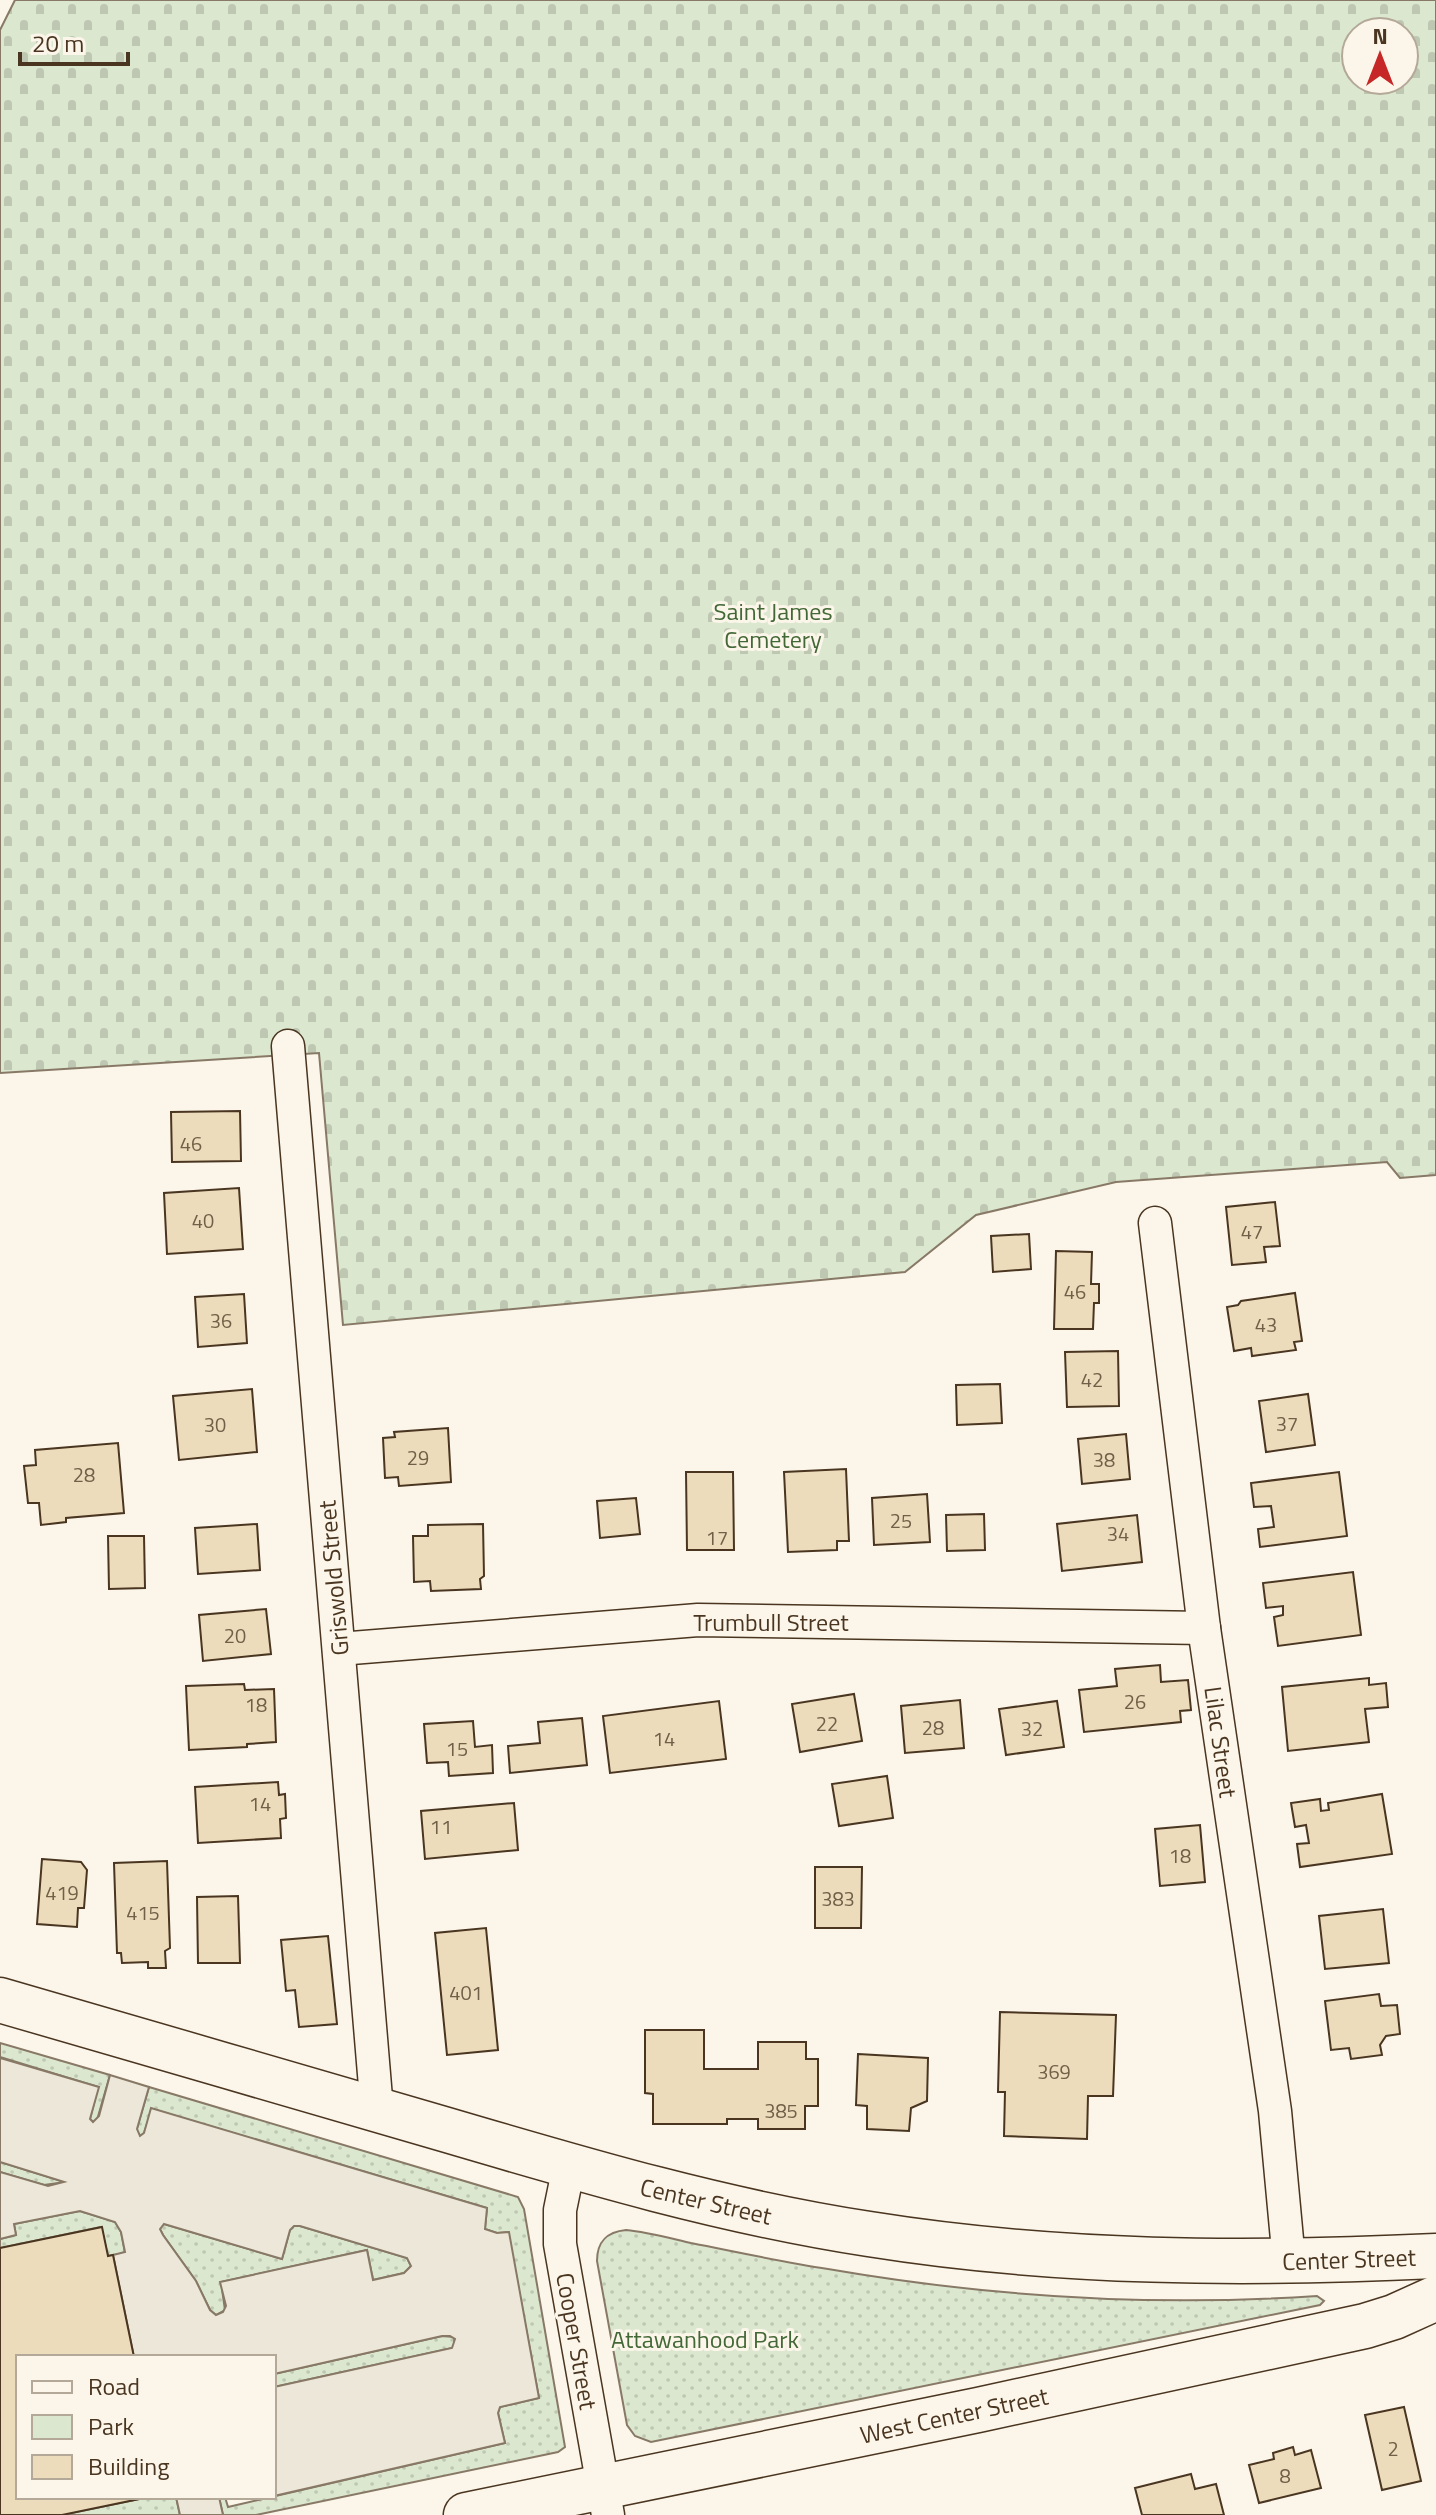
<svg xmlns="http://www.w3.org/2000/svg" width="1436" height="2515" viewBox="0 0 1436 2515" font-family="'Titillium Web',sans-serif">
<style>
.green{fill:url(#green-dots);stroke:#887966;stroke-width:2}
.cemetery{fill:url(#cemetery-stones);stroke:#887966;stroke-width:2;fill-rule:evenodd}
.parking{fill:#ede7d9;stroke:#887966;stroke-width:2;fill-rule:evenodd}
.building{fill:#ecdcbc;stroke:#4a3520;stroke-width:2}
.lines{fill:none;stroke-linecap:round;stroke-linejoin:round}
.minor-casing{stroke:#4a3520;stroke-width:35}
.secondary-casing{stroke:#4a3520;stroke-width:47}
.primary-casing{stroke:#4a3520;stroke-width:47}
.minor{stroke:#fbf6e9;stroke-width:32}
.secondary{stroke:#fbf6e9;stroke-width:44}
.primary{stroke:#fbf6e9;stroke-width:44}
.labels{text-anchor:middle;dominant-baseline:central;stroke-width:6;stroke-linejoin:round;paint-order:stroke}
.number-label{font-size:20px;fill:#725f47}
.park-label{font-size:24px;fill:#436837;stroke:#fbf6e9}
.street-label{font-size:24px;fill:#4a3520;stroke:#fbf6e9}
</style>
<defs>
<pattern id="green-dots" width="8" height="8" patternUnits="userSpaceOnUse" patternTransform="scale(2)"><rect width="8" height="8" fill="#dce7d0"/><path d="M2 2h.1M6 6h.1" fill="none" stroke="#bec7b2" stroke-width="1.8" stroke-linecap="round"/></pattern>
<pattern id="cemetery-stones" width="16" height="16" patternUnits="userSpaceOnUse" patternTransform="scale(2)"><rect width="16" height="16" fill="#dce7d0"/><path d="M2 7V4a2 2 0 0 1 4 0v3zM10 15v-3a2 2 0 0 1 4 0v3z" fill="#bec7b2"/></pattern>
</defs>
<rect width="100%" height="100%" fill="#fbf6e9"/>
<g class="green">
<polygon points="0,2043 110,2075 97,2120 93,2122 90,2119 98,2087 0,2057"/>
<polygon points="149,2087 518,2197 524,2209 565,2447 558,2452 256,2515 223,2515 219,2497 225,2497 228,2507 505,2443 498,2413 500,2407 539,2398 508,2232 497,2233 485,2229 487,2208 152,2109 144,2133 140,2136 136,2132"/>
<polygon points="0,2162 65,2182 44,2185 0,2172"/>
<polygon points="80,2211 115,2222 121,2232 125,2253 108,2256 101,2227 0,2248 0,2239 16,2235 14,2224"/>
<polygon points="164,2224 282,2259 290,2230 294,2226 300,2226 407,2258 411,2266 404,2273 373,2280 367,2250 221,2282 225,2310 216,2315 210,2310 196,2281 163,2235 160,2229"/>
<path d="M 626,2230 C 647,2232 669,2238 691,2243 C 737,2252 782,2262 828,2269 C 990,2297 1153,2307 1317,2296 L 1324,2301 L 1320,2305 L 651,2442 L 635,2436 L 627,2425 L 597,2261 C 597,2242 606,2232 626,2230 Z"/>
<polygon points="442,2336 454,2337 455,2345 452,2348 274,2387 274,2374"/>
<polygon points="149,2497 176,2497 180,2515 62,2515"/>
</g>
<path class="cemetery" d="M 15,0 L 1436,0 L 1436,1175 L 1400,1178 L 1387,1162 L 1116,1182 L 976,1215 L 905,1272 L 343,1325 L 319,1053 L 0,1073 L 0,30 ZM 1356,32 L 1404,32 L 1404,80 L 1356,80 Z"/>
<g class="parking">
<path d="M 0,2058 L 99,2087 L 90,2119 L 93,2122 L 99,2116 L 110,2075 L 149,2087 L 137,2129 L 140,2136 L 144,2133 L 151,2108 L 487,2208 L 485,2229 L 497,2233 L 509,2232 L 539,2398 L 500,2407 L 498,2413 L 505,2443 L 274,2496 L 274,2387 L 452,2348 L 455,2339 L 450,2336 L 442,2336 L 274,2374 L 274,2357 L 221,2355 L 219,2357 L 134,2357 L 113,2255 L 125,2252 L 121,2232 L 115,2222 L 80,2211 L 14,2224 L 16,2235 L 0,2239 L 0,2172 L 48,2186 L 64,2182 L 0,2162 ZM 164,2224 L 282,2259 L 290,2230 L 294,2226 L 300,2226 L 407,2258 L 411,2266 L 404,2273 L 373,2280 L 367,2250 L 220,2282 L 226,2306 L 223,2312 L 216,2315 L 210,2310 L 196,2281 L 163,2235 L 160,2229 Z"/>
<polygon points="176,2497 219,2497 223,2515 180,2515"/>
</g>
<g class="building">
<polygon points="240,1111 241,1161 172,1162 171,1112"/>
<polygon points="239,1188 243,1249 167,1254 164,1193"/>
<polygon points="1275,1202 1280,1246 1264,1247 1266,1262 1232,1265 1226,1207"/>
<polygon points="1029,1234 1031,1269 993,1272 991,1236"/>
<polygon points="1056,1251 1092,1252 1091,1284 1099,1284 1099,1303 1094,1303 1093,1329 1054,1329"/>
<polygon points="1295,1293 1302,1341 1294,1342 1296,1350 1252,1356 1251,1348 1234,1351 1227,1307 1238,1305 1241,1301"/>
<polygon points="244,1294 247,1343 198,1347 195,1297"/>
<polygon points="1118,1351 1119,1406 1067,1407 1065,1352"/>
<polygon points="1000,1384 1002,1423 957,1425 956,1385"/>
<polygon points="252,1389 257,1452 179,1460 173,1396"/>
<polygon points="1308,1394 1315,1445 1266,1452 1259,1401"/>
<polygon points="448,1428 451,1482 399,1486 398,1477 385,1478 383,1438 395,1437 394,1432"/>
<polygon points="1126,1434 1130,1479 1082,1484 1078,1439"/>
<polygon points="118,1443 124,1513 66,1518 66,1522 41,1525 39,1503 28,1503 24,1466 36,1465 35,1450"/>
<polygon points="846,1469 849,1541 837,1541 837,1550 788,1552 784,1472"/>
<polygon points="686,1472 733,1472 734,1550 687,1550"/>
<polygon points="1339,1472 1347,1536 1260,1547 1258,1529 1274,1527 1271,1506 1254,1507 1251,1483"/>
<polygon points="927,1494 930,1542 874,1545 872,1498"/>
<polygon points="636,1498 640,1534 600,1538 597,1501"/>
<polygon points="984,1514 985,1550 947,1551 946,1515"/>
<polygon points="1137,1515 1142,1562 1062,1571 1057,1524"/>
<polygon points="257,1524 260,1570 198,1574 195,1528"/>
<polygon points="483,1524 484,1576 480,1579 481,1589 431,1591 430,1581 414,1582 413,1536 428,1536 428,1525"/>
<polygon points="108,1536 144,1536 145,1588 109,1589"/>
<polygon points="1353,1572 1361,1635 1278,1646 1274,1617 1283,1615 1283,1606 1266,1608 1263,1583"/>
<polygon points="266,1609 271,1654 203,1661 199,1615"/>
<polygon points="1160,1665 1161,1682 1188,1680 1191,1710 1180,1711 1181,1722 1084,1732 1079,1690 1117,1686 1115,1669"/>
<polygon points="1369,1678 1369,1685 1386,1683 1388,1707 1365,1709 1369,1742 1288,1751 1282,1687"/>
<polygon points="244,1684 245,1690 274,1689 276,1742 247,1744 247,1747 189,1750 186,1686"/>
<polygon points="854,1694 862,1741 800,1752 792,1704"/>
<polygon points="960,1700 964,1748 905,1753 901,1706"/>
<polygon points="719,1701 726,1759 610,1773 603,1716"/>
<polygon points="1057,1701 1064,1747 1006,1755 999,1709"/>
<polygon points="582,1718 587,1765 510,1773 508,1746 540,1743 538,1722"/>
<polygon points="473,1721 475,1747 492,1745 493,1773 449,1776 448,1762 427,1763 424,1724"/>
<polygon points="887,1776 893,1818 839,1826 832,1784"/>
<polygon points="278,1782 279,1795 285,1794 286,1818 280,1819 281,1838 198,1843 195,1787"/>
<polygon points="1382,1794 1392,1854 1300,1867 1297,1844 1309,1843 1306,1825 1295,1827 1291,1803 1320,1799 1321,1811 1329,1810 1328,1803"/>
<polygon points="514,1803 518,1850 425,1859 421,1811"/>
<polygon points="1200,1825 1205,1882 1160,1886 1155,1829"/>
<polygon points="42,1859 81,1862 87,1870 84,1908 78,1908 77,1927 37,1924"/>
<polygon points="167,1861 170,1948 165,1951 166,1968 148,1968 148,1962 122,1963 121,1953 117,1953 114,1863"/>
<polygon points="815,1867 862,1867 861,1928 815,1928"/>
<polygon points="238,1896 240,1963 198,1963 197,1897"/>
<polygon points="1383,1909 1389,1963 1325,1969 1319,1916"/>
<polygon points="486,1928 498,2050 447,2055 435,1933"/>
<polygon points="328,1936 337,2024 299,2027 295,1990 286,1991 281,1940"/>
<polygon points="1379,1994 1381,2006 1397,2005 1400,2034 1386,2036 1380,2045 1382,2055 1351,2059 1349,2048 1331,2050 1325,2001"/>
<polygon points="1000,2012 1116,2015 1113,2096 1088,2096 1087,2139 1004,2136 1005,2092 998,2092"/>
<polygon points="645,2030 704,2030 704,2069 758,2069 758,2042 806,2042 806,2059 818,2059 818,2106 805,2106 805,2129 758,2129 758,2119 727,2119 727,2124 653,2124 653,2094 645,2093"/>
<polygon points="858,2054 928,2058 927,2101 911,2108 909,2131 867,2129 867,2106 856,2105"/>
<polygon points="102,2227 108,2256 113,2255 134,2357 18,2357 18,2497 149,2497 62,2515 0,2515 0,2248"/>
<polygon points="1404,2407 1421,2481 1382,2490 1365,2415"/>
<polygon points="1293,2447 1295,2455 1311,2450 1321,2488 1259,2503 1249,2465 1274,2459 1273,2453"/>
<polygon points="1191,2474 1195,2489 1216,2484 1224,2515 1142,2515 1135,2488"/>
</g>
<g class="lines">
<defs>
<g id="minor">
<polyline points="288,1046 377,2110"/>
<polyline points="1155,1223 1204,1628 1275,2111 1289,2261"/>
<polyline points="339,1649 698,1620 1204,1628"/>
<polyline points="569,2166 560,2210 560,2244 608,2515"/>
</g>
<polyline id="secondary" points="466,2515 978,2410 1365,2326 1394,2317 1436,2298"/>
<path id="primary" d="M 0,2000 C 149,2043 298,2087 447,2130 C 586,2171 725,2212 869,2234 C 1057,2264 1246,2265 1436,2256"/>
</defs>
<use href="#minor" class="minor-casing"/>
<use href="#secondary" class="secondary-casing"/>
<use href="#primary" class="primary-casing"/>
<use href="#minor" class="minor"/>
<use href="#secondary" class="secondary"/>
<use href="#primary" class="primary"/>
</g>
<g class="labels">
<g class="number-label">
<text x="191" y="1143">46</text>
<text x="203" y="1220">40</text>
<text x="1252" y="1231">47</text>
<text x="1075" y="1291">46</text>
<text x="221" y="1320">36</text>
<text x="1266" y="1324">43</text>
<text x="1092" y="1379">42</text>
<text x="1287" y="1423">37</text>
<text x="215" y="1424">30</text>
<text x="418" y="1457">29</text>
<text x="1104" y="1459">38</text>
<text x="84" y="1474">28</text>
<text x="901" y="1520">25</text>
<text x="1118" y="1533">34</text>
<text x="717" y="1537">17</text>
<text x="235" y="1635">20</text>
<text x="1135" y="1701">26</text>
<text x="256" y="1704">18</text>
<text x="827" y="1723">22</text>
<text x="933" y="1727">28</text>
<text x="1032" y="1728">32</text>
<text x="664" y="1738">14</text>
<text x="457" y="1748">15</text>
<text x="260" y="1803">14</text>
<text x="441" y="1826">11</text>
<text x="1180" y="1855">18</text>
<text x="62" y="1892">419</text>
<text x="838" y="1898">383</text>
<text x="143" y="1912">415</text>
<text x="466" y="1992">401</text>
<text x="1054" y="2071">369</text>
<text x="781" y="2110">385</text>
<text x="1393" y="2448">2</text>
<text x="1285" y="2475">8</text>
</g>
<g class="park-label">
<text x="773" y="611">Saint James<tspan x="773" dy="28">Cemetery</tspan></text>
<text x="705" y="2339">Attawanhood Park</text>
</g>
<g class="street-label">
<text transform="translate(333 1578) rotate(-95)">Griswold Street</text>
<text x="771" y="1622">Trumbull Street</text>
<text transform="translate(1221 1742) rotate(82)">Lilac Street</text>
<text transform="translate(706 2201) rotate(13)">Center Street</text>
<text transform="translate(1349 2259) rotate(-2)">Center Street</text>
<text transform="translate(577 2341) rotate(80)">Cooper Street</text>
<text transform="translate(954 2415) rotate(-12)">West Center Street</text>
</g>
</g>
<rect x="16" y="2355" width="260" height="144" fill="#fbf6e9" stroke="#b4a999" stroke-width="2"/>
<rect x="32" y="2381" width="40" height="12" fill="#fbf6e9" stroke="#b4a999" stroke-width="2"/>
<text x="88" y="2395" font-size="24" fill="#4a3520">Road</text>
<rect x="32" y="2415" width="40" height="24" fill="#dce7d0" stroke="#b4a999" stroke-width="2"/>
<text x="88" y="2435" font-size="24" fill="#4a3520">Park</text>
<rect x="32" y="2455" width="40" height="24" fill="#ecdcbc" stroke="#b4a999" stroke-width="2"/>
<text x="88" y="2475" font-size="24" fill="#4a3520">Building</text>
<g transform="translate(1380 56)"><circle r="38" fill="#fbf6e9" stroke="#b4a999" stroke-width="2"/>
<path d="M0-6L14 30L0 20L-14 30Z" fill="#c62828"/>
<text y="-12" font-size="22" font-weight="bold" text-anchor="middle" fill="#4a3520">N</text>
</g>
<path d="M20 52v12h108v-12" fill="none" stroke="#4a3520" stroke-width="4"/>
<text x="32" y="52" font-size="24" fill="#4a3520" stroke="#fbf6e9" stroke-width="6" paint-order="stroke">20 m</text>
</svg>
